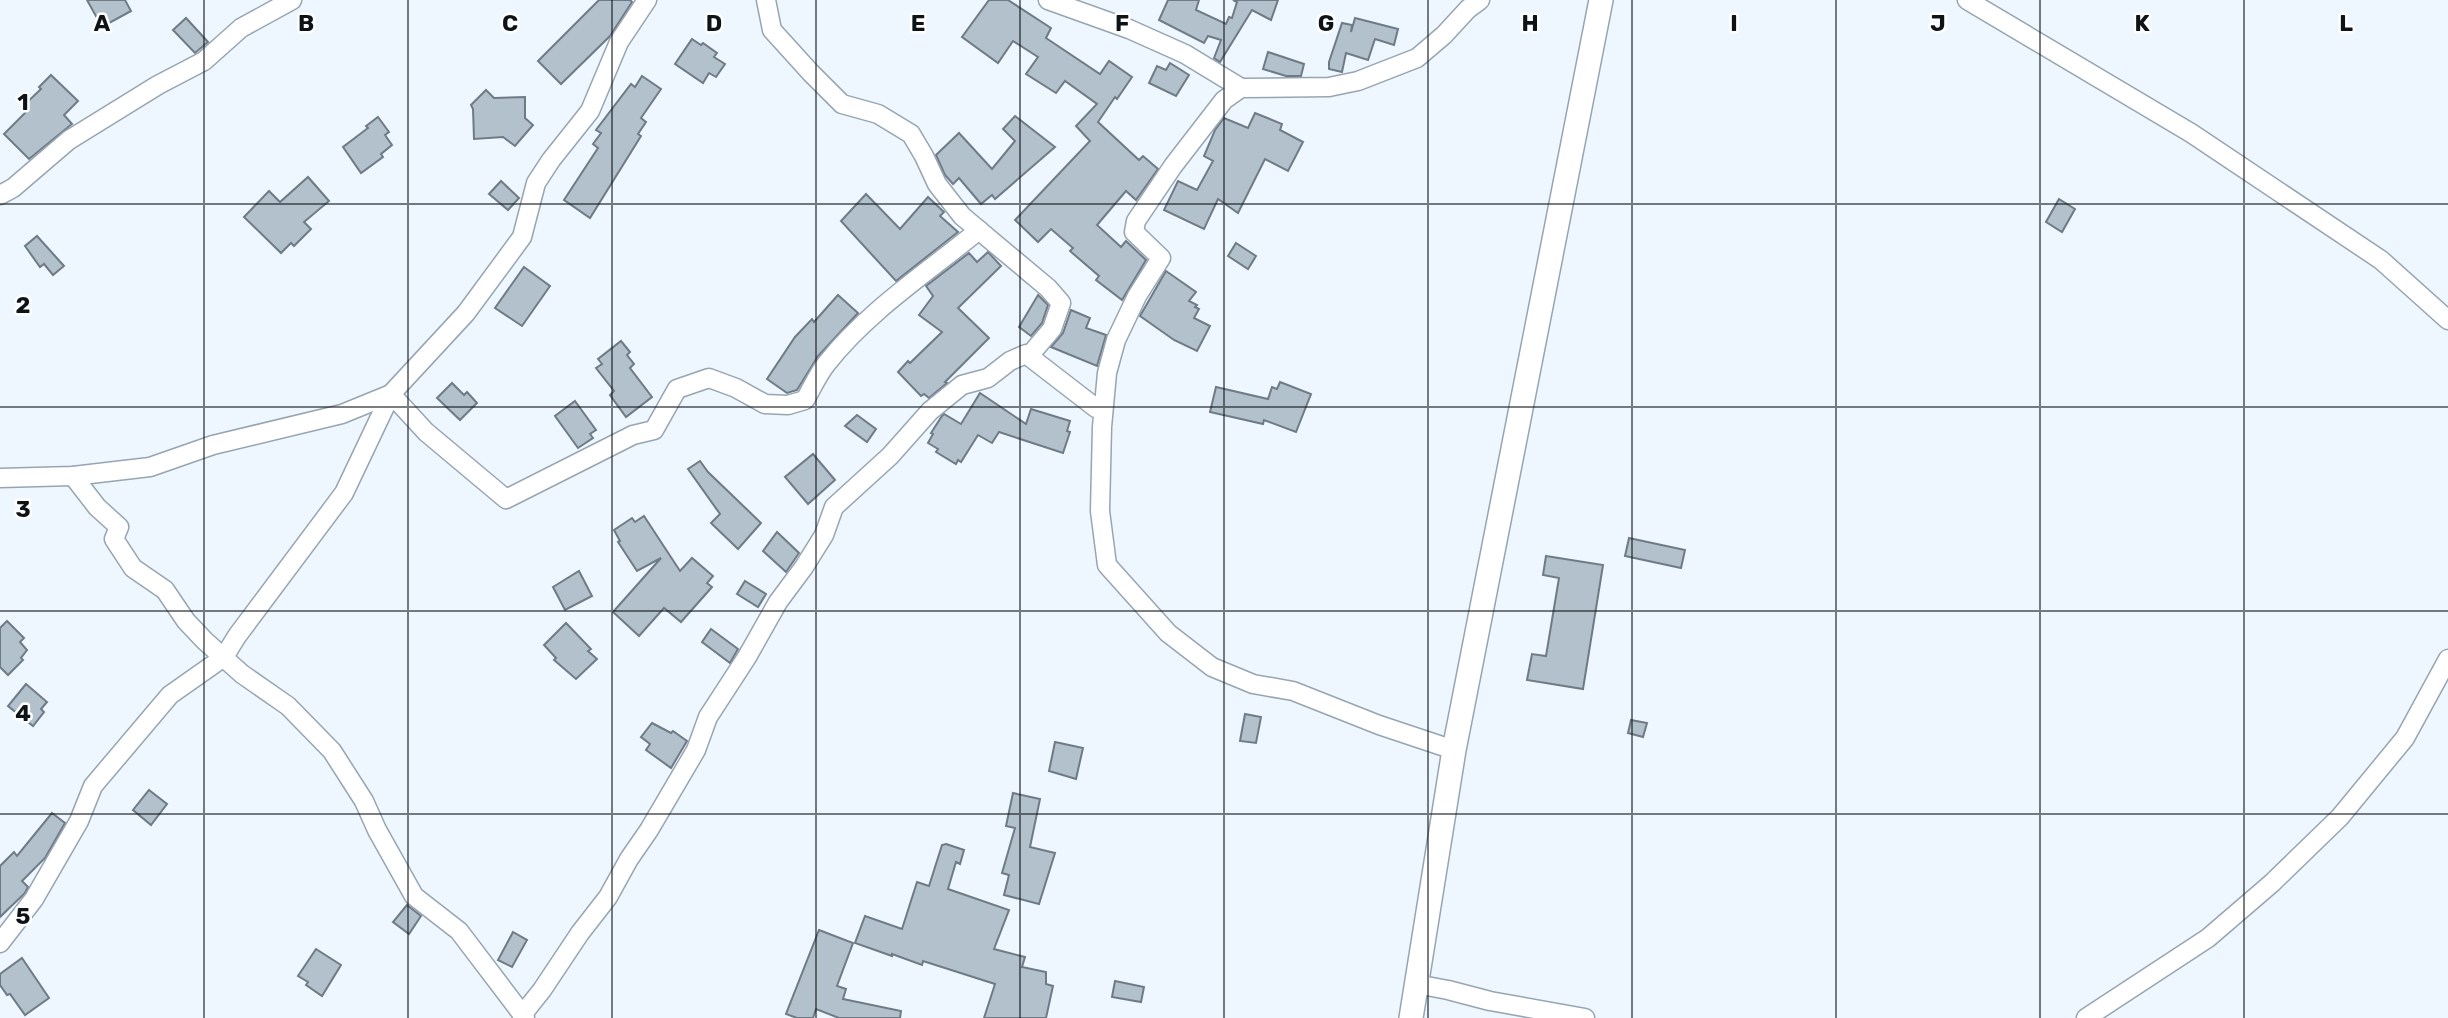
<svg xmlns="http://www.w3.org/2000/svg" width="2448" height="1018" viewBox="0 0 2448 1018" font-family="Rubik,sans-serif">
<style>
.building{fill:#b3c1cd;stroke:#6e7b87;stroke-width:2}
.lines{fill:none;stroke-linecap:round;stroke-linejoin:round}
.minor-casing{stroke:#97a5b1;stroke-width:21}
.tertiary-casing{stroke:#97a5b1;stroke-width:26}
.minor{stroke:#fff;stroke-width:18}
.tertiary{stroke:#fff;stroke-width:23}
.grid{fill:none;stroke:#0e1317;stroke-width:2;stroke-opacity:0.55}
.grid-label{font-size:23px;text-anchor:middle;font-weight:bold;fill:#0e1317;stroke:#fff;stroke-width:5;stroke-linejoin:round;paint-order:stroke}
</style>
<rect width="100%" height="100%" fill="#eef7ff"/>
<g class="building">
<polygon points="87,0 125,0 131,11 102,27"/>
<polygon points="599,0 630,0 632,2 610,36 561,84 538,61"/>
<polygon points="989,0 1008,0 1051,28 1046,38 1100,74 1109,61 1132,77 1117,99 1115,97 1098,122 1139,160 1143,156 1158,169 1136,200 1126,191 1097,225 1121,247 1126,241 1146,260 1122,300 1096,280 1099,276 1070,251 1073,248 1051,229 1038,242 1015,220 1090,141 1076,126 1097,104 1065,81 1056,93 1026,74 1038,57 1013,41 998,63 962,37"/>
<polygon points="1168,0 1199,0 1196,10 1226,24 1229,17 1232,18 1237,2 1233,0 1278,0 1271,20 1252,10 1220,62 1214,58 1221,40 1208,36 1204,43 1159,20"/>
<polygon points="186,18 208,42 195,53 173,30"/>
<polygon points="1355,18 1398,29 1394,45 1375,39 1368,60 1346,53 1342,72 1329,69 1329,62 1342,23 1352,25 1351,32"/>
<polygon points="692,39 701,45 703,43 717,53 714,57 725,64 716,77 709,73 703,83 675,64"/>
<polygon points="1268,52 1304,64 1301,76 1286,76 1263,69"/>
<polygon points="1170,63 1189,75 1176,96 1149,83 1157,66 1166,70"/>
<polygon points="51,75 78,101 64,115 72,124 29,159 4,134 26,112 22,107 41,89 39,87"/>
<polygon points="642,76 661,89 641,118 646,122 638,134 641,136 590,218 564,200 598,148 593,144 601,133 596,130 631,84 635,87"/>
<polygon points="486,90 494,98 525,97 525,118 533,125 515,146 503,137 474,139 473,109 471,105"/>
<polygon points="1255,113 1282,124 1280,130 1303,142 1288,171 1265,159 1238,213 1218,199 1204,229 1164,210 1178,181 1197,190 1213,161 1204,156 1215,130 1224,118 1248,128"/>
<polygon points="1015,116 1055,147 995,199 992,195 981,204 959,178 953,184 945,175 936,155 959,133 992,169 1015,141 1003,129"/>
<polygon points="378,117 389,132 385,135 392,145 381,154 383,157 361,173 343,147 368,128 366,126"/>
<polygon points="308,177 329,201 304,222 311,229 294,246 291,243 281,253 244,217 269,191 280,202"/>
<polygon points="501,181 519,198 508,210 489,194"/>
<polygon points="866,194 900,229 928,197 944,212 940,216 958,232 896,281 841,221"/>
<polygon points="2059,199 2075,209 2062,232 2046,222"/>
<polygon points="37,236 64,266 53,275 44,264 40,267 25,246"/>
<polygon points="1236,243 1256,256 1248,269 1228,256"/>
<polygon points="988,252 1001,266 958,308 989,338 945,382 947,383 929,398 924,394 921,396 898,372 908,361 910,363 942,332 919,315 933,296 926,286 969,253 977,262"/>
<polygon points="524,267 550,286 522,326 495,308"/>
<polygon points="1166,271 1196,292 1189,301 1197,305 1195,307 1199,309 1194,318 1210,326 1197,351 1174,340 1140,316"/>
<polygon points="838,295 858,313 818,356 797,390 787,393 767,379 795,337 812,319 814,322"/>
<polygon points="1038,295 1048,305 1042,323 1031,336 1019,327"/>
<polygon points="1071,310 1090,318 1086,328 1106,335 1097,366 1051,347 1063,333"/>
<polygon points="621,341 630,352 627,355 634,364 630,368 652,397 626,417 610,395 614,391 596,368 602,364 598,359"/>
<polygon points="1280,382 1311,394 1296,432 1264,420 1263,424 1210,412 1216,387 1268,399 1272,387 1277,389"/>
<polygon points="452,383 464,395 467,392 477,403 460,420 437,398"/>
<polygon points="980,393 1026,424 1031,409 1070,421 1067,431 1070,432 1063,453 999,432 992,443 978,435 961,462 958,460 956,464 936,452 938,449 928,443 933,434 931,433 942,416 944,414 961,424"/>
<polygon points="575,401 596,430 590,434 593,438 578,448 555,416"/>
<polygon points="857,415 876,429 867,442 845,426"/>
<polygon points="813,454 835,480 808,504 785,477"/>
<polygon points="700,461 708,472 761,523 738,549 711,523 720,514 688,469"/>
<polygon points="644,516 680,571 692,558 713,576 707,583 712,587 681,622 664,608 639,636 613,612 661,558 637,571 618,542 620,541 614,530 632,518 635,522"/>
<polygon points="777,532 799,553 786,572 763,551"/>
<polygon points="1629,538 1685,550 1681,568 1625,556"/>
<polygon points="1546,556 1603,565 1583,689 1527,680 1532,654 1546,656 1559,578 1543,575"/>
<polygon points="579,571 592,596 565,610 553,587"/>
<polygon points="745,581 766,594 758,607 737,594"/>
<polygon points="7,621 24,638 20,642 27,650 21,658 23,660 8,675 0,667 0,628"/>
<polygon points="566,623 591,649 588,651 597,659 576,679 554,660 556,658 544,645"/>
<polygon points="711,629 738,649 730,663 702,642"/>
<polygon points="26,684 47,702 41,709 44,712 33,726 8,706"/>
<polygon points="1245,714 1261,717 1256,743 1240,741"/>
<polygon points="1631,720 1647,723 1643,737 1628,733"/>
<polygon points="652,723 671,733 673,731 687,741 671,768 646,750 650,744 641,737"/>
<polygon points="1055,742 1083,748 1076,779 1049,771"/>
<polygon points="149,790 167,804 151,825 133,810"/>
<polygon points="1013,793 1040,799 1030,847 1055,853 1039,904 1004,895 1009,875 1002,873 1015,828 1006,826"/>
<polygon points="52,813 65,823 45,858 22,881 28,887 25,893 0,917 0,866 14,852 17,856"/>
<polygon points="946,844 964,850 960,864 956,862 948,889 1009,910 994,949 1025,957 1022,967 1046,972 1046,984 1053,986 1046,1018 984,1018 995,984 923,961 922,965 892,954 892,956 855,943 865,916 902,929 917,882 929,886 942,845"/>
<polygon points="407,905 421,916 409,934 393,922"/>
<polygon points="819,930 853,943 837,986 846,989 843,999 901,1011 900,1018 839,1018 816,1009 813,1018 797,1018 786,1014"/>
<polygon points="513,932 527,940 512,967 498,960"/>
<polygon points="316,949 341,965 322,996 306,985 308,982 298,976"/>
<polygon points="22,958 49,998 25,1015 10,994 7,995 0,985 0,974"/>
<polygon points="1115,981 1144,987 1141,1002 1112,997"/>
</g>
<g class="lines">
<defs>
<g id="minor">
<polyline points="766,0 772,30 811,73 842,104 878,114 911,134 924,156 937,184 962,216 1048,288 1061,303 1052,329 1029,356"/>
<polyline points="1048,0 1129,29 1185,54 1241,88"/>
<polyline points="1967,0 2191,133 2381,260 2448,320"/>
<polyline points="0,195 13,188 69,140 158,85 204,61 241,28 292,0"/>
<polyline points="73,476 97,507 119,527 114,539 133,568 165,590 186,621 205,641 242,674 288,706 332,751 364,801 377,830 414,896 459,931 525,1018"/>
<path d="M 0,478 L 73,476 L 150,467 L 213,445 L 342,414 L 391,394 L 426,432 L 506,499 L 633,435 L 654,430 L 677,389 L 709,378 L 736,388 L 765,404 L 788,405 L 805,400 C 812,388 818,374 827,363 C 868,311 928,272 979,230"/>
<polyline points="1454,750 1379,725 1293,691 1253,684 1212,667 1168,633 1107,565 1100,511 1102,427 1107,373 1116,340 1137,296 1161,258 1134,232 1136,221 1173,166 1224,100 1241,88 1329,87 1358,81 1417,58 1444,35 1468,9 1480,0"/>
<polyline points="0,943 34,899 79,821 93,786 170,695 224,657 237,636 344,493 391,394 466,313 522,237 536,183 551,160 590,111 619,42 647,0"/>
<polyline points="1416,984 1448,990 1490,1001 1585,1018"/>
<polyline points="522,1015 542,990 580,933 608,897 629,859 649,830 696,750 708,717 747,657 778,602 804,567 824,535 834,507 890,456 930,411 962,385 988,378 1010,361 1026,354 1096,408 1103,410"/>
<polyline points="2086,1018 2208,938 2272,883 2340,817 2405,738 2448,659"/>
</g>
<polyline id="tertiary" points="1411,1018 1454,750 1601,0"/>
</defs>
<use href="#minor" class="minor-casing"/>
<use href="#tertiary" class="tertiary-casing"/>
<use href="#minor" class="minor"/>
<use href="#tertiary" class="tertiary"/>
</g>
<path class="grid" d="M 204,0 L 204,1018M 408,0 L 408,1018M 612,0 L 612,1018M 816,0 L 816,1018M 1020,0 L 1020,1018M 1224,0 L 1224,1018M 1428,0 L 1428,1018M 1632,0 L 1632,1018M 1836,0 L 1836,1018M 2040,0 L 2040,1018M 2244,0 L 2244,1018M 0,204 L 2448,204M 0,407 L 2448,407M 0,611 L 2448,611M 0,814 L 2448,814"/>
<g class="grid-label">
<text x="102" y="31">A</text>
<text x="306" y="31">B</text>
<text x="510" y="31">C</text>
<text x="714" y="31">D</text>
<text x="918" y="31">E</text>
<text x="1122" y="31">F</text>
<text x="1326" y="31">G</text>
<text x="1530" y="31">H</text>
<text x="1734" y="31">I</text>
<text x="1938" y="31">J</text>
<text x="2142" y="31">K</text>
<text x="2346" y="31">L</text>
<text x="23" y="110">1</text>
<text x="23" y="313">2</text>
<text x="23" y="517">3</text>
<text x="23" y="721">4</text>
<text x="23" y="924">5</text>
</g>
</svg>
